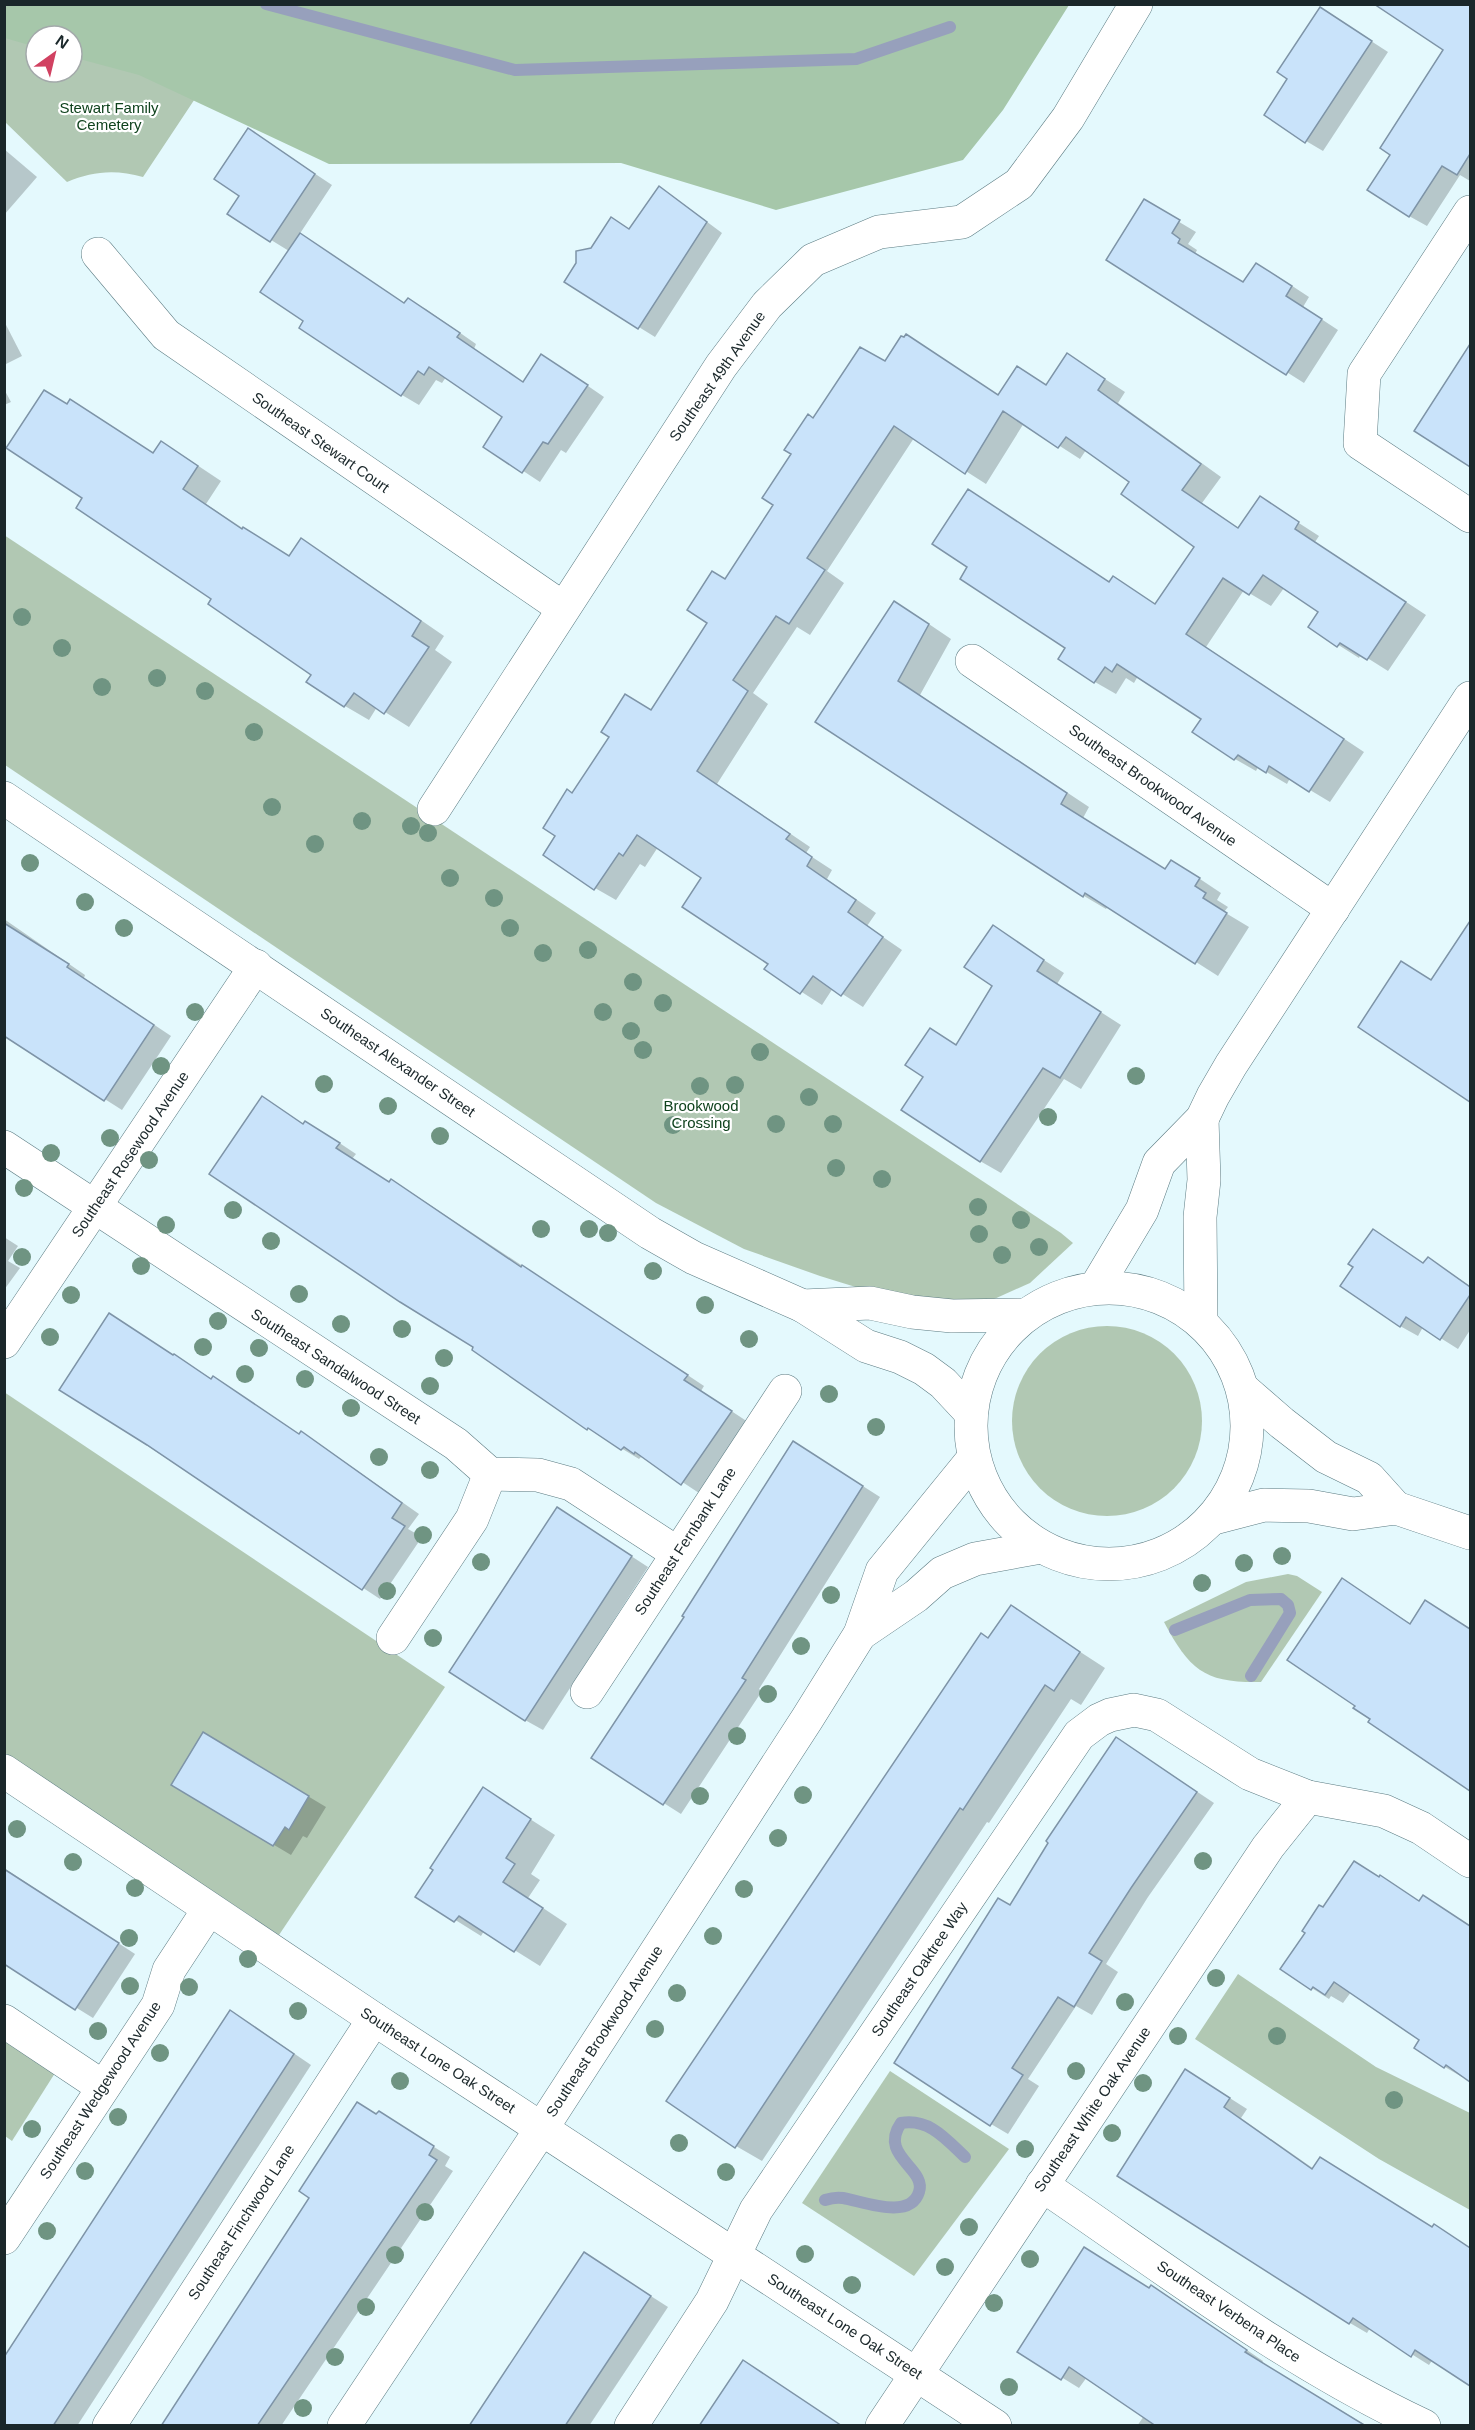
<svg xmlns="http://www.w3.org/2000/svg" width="1475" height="2430" viewBox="0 0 1475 2430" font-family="Arial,sans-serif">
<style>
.green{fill:#b1c8b3;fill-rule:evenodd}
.forest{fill:#a6c7aa}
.shadow{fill:#0003}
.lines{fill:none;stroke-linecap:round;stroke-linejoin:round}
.stream{stroke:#97a0bc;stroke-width:12}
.building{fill:#c9e3fa;stroke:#7e94a7;stroke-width:1.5}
.minor-casing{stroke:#5b7b82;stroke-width:34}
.minor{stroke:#fff;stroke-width:33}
.tree{fill:#6f9482}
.labels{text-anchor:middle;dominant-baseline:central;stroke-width:4.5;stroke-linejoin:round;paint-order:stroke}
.park-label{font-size:15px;fill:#0f421d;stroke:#fff}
.street-label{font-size:15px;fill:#1a272a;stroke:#fff}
</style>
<rect width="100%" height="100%" fill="#e4f9fd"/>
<g class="green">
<path d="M 4,11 L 230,46 L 143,177 C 116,169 92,171 67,182 L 5,122 ZM 36,36 L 72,36 L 72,72 L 36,72 Z"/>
<polygon points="4,535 1061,1233 1073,1243 1030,1283 992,1300 944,1300 875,1293 820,1276 744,1249 656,1203 5,765"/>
<circle cx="1107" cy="1421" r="95"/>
<polygon points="4,1392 445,1687 279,1935 5,1753"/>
<path d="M 1288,1574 L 1297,1576 L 1322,1592 L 1261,1682 C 1205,1683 1190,1671 1164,1622 L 1246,1582 Z"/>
<polygon points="1238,1974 1376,2067 1470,2113 1470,2210 1379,2159 1195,2039"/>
<polygon points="4,2039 55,2073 12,2141 5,2136"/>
<polygon points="890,2071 1009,2149 914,2276 802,2203"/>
</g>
<polygon class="forest" points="4,5 5,4 1069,5 1003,110 963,160 776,210 621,163 329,164 139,75 72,57 72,36 36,36 36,47 5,38"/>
<g class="shadow">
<polygon points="1401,4 1470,4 1470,181 1460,175 1427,226 1409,216 1392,154 1445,50"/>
<polygon points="1337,19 1388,52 1323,151 1306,141 1289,79"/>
<polygon points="249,130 332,185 299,235 405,304 408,300 426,309 476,344 474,349 524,383 559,366 604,397 566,453 561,450 540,482 485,446 504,416 446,377 442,383 436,380 419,405 402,395 305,321 289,251 229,214 241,195"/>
<polygon points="4,149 37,177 4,215"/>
<polygon points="659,188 675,198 722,233 655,337 566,282 592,250 630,231"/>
<polygon points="1144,201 1196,232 1188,244 1197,250 1195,254 1244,284 1274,274 1309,297 1303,307 1338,330 1304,383 1108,259"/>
<polygon points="4,321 22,356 4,365"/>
<polygon points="1470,350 1470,465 1416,430"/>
<polygon points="1068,355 1125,392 1118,403 1221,477 1202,503 1239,529 1260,498 1319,536 1315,542 1426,615 1388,671 1361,654 1359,658 1310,627 1320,612 1284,588 1271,606 1244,590 1206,647 1364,752 1330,802 1290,778 1287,784 1258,767 1256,771 1235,759 1203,718 1138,676 1134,683 1126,678 1116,694 1095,682 1060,658 1067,648 969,566 968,491 1111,583 1157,605 1196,546 1131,482 1086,450 1080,459 1024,423 986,484 914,438 827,571 844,583 810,635 797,627 753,693 768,704 717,784 810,847 806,853 832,870 827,879 876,913 867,926 902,950 863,1007 833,988 822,1005 766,969 770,963 703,878 658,847 645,867 640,864 616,900 595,888 557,836 572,794 653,711 709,623 725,580 775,505 814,419 886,363 999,396 1047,386"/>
<polygon points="4,389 11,402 4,405"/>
<polygon points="154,454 185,457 221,481 206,504 244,529 290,557 301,540 325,554 444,636 435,650 452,662 409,727 377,707 369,720 345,706 308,681 313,675 213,599"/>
<polygon points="917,616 951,639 920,695 1089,807 1083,818 1166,870 1194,875 1221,893 1217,900 1228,907 1224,912 1249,927 1218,976 1108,906 1106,909 1084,896 818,722"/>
<polygon points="4,919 85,975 84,978 171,1036 122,1110 4,1035"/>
<polygon points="1470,923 1470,1100 1360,1026 1402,963 1432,981"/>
<polygon points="993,927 1064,973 1057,984 1121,1025 1081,1089 1064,1079 1001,1173 980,1161 925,1077 930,1030 957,1046 994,986"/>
<polygon points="304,1125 323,1132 356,1154 352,1159 390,1184 409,1191 671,1364 704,1386 701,1391 748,1422 699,1493 652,1462 641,1457 639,1459 588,1428 475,1347"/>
<polygon points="1374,1231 1424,1264 1428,1259 1470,1286 1470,1330 1458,1349 1423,1327 1418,1336 1400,1326 1355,1267"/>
<polygon points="4,1237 18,1246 8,1261 20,1268 4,1290"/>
<polygon points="110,1315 212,1379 213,1378 231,1388 300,1435 318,1443 419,1514 408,1529 422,1537 380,1599 61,1389"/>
<polygon points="811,1453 880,1497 759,1689 762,1691 681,1814 593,1758"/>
<polygon points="574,1519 648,1567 543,1730 525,1720"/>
<polygon points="1342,1580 1411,1624 1443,1612 1470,1630 1470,1788 1370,1722 1372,1719"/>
<polygon points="1011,1607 1105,1668 1081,1705 1071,1699 989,1823 987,1822 762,2161 736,2146 989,1640"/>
<polygon points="221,1744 326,1807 307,1838 303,1836 291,1855 173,1785"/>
<polygon points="1133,1749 1214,1803 1148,1897 1106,1964 1118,1972 1092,2015 1076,2006 1028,2079 1039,2086 1008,2134 991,2124 1010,1907"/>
<polygon points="483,1789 555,1835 531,1874 540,1880 528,1898 567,1924 540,1966 484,1931 481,1936 417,1896"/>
<polygon points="4,1868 135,1954 93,2018 4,1963"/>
<polygon points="1420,1902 1441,1907 1470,1926 1470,2079 1464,2075 1462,2077 1445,2067 1416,2047 1421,2039 1351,1992 1343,2003 1331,1996 1329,1999 1282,1969"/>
<polygon points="248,2022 311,2065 77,2426 4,2426"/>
<polygon points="1203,2081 1247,2109 1241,2118 1314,2169 1452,2236 1470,2248 1470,2384 1433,2359 1429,2365 1370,2328 1367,2333 1350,2323"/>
<polygon points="377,2116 396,2123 450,2157 445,2166 453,2171 281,2426 163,2426"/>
<polygon points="585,2254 668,2307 589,2426 471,2426"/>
<polygon points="1150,2289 1169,2297 1263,2361 1262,2363 1367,2426 1137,2426 1144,2416 1087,2377 1079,2388 1019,2351"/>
</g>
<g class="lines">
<g class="stream">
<polyline points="266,4 515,70 856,59 950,27"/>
<polyline points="1175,1630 1250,1600 1281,1599 1288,1605 1290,1613 1251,1676"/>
<path d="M 825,2200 C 831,2198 836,2197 843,2198 C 862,2201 910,2221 919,2192 C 927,2168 878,2156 901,2123 C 929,2118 946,2139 965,2157"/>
</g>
</g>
<g class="building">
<polygon points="1374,4 1470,4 1470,154 1457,175 1442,166 1409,217 1367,190 1390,155 1380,148 1443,50"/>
<polygon points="1320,7 1372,41 1305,143 1264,115 1287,79 1277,72"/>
<polygon points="248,128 315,174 270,242 227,214 239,196 214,179"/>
<polygon points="659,186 707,222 638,329 564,282 576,263 576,251 591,248 611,217 629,229"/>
<polygon points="1144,199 1180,220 1172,233 1180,239 1178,243 1243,282 1256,263 1292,286 1286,296 1322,319 1286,375 1106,260"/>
<polygon points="300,233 404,303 408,298 460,333 457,337 523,382 541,354 588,385 548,444 543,442 522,473 483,447 502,417 429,367 424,375 418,371 401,396 299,328 303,321 260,292"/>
<polygon points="906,334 998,395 1017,366 1046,385 1067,353 1105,379 1098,390 1201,464 1182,490 1238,528 1260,496 1299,522 1295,529 1406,602 1367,660 1340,643 1337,647 1308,627 1318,612 1263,575 1249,595 1223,578 1186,634 1344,739 1309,792 1269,766 1266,773 1238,755 1234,760 1192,732 1201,719 1117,664 1112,672 1105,667 1094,683 1058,659 1065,648 960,579 967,567 932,544 968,489 1109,582 1113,576 1155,604 1194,547 1121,494 1129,482 1066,437 1058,448 1003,411 965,474 894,426 807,558 825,570 789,624 776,616 733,680 748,691 697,771 790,834 786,839 812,857 807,866 856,900 848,912 883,937 841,996 813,976 800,994 764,969 768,964 682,907 701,878 637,835 623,856 619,853 594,890 543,855 555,836 543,828 567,789 572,793 609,737 601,732 625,694 651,710 707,623 687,610 712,571 725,579 773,505 762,498 791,454 784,450 808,414 813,418 860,347 885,361 901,336 904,337"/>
<polygon points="1470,344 1470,467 1414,431"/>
<polygon points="44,390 67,404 70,399 153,453 161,441 198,466 183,489 242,529 243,527 289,556 301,538 421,621 412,636 429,647 384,714 354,693 344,707 306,682 311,675 208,604 211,599 76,508 82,498 6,448"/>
<polygon points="894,601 929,624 898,681 1067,793 1061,804 1165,869 1171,860 1200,878 1195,886 1206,893 1203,898 1227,913 1195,964 1085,893 1083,897 815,722"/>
<polygon points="1470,921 1470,1102 1358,1027 1401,961 1431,980"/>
<polygon points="4,923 69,964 67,967 154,1025 104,1101 4,1036"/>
<polygon points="993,925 1044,960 1037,971 1101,1012 1060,1078 1043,1068 980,1162 901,1110 923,1077 905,1065 930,1028 956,1045 992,986 964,967"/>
<polygon points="262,1096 303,1124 305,1121 340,1143 336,1148 389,1182 391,1179 521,1267 522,1265 653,1352 688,1375 684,1380 732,1411 681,1485 635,1452 634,1454 624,1447 621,1450 588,1428 587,1430 472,1350 473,1347 400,1302 209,1174"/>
<polygon points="1373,1229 1423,1263 1428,1257 1470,1287 1470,1295 1440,1340 1406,1317 1400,1327 1340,1286 1353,1267 1348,1264"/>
<polygon points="109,1313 173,1355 174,1354 211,1379 213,1376 299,1434 301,1431 402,1503 392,1518 405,1526 362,1590 147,1445 59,1390"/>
<polygon points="793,1441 863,1486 742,1678 746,1680 663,1805 591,1758 684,1617 682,1616"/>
<polygon points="557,1507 632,1556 525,1721 449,1672"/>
<polygon points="1342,1578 1410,1624 1425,1600 1470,1629 1470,1791 1368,1722 1370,1719 1353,1708 1355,1706 1287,1660"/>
<polygon points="1011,1605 1080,1652 1054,1691 1045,1685 963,1810 960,1808 735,2148 666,2101 981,1633 988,1638"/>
<polygon points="203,1732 309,1796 289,1830 285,1827 273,1846 171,1785"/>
<polygon points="1116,1737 1197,1792 1131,1888 1089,1953 1102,1961 1074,2007 1058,1997 1012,2068 1023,2075 990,2126 894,2063 998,1898 1010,1905 1048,1843 1046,1841"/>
<polygon points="483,1787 531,1819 506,1858 515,1864 503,1882 543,1908 514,1952 459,1916 454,1922 415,1897 433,1870 430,1868"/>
<polygon points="1354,1861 1379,1877 1380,1875 1419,1901 1423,1895 1470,1926 1470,2082 1446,2065 1444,2068 1414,2048 1419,2040 1334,1982 1325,1995 1313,1987 1311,1990 1280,1969 1305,1933 1302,1931 1319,1905 1323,1907"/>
<polygon points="4,1869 119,1943 75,2010 4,1964"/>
<polygon points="230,2010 294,2054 53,2426 4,2426 4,2357"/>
<polygon points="1185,2069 1230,2098 1224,2107 1312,2169 1320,2157 1432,2227 1434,2224 1470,2248 1470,2386 1415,2350 1411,2357 1353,2318 1349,2324 1117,2176"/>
<polygon points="357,2102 376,2114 379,2111 434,2146 429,2155 437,2160 257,2426 161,2426 309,2198 299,2191"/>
<polygon points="1084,2247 1149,2288 1151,2285 1247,2350 1245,2352 1366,2426 1156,2426 1069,2367 1061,2380 1017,2352"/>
<polygon points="584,2252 651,2296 588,2391 565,2426 469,2426"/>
<polygon points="743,2360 842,2426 699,2426"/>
</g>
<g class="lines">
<defs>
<g id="minor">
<polyline points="1470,212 1364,374 1360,443 1470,516"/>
<polyline points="98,254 166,335 563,608"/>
<polyline points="972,661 1333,909"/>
<polyline points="4,798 650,1233 694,1258 803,1306 866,1346 900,1357 924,1369 943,1383 971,1413"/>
<polyline points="434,809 721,366 767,305 813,260 879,232 962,222 1019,184 1068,118 1136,4"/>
<polyline points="4,1147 456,1444 490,1474 538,1475 571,1484 677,1553"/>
<polyline points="1096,1287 1142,1210 1159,1163 1202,1119 1213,1096 1231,1065 1470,698"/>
<circle cx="1109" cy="1426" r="138"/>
<polyline points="803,1306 870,1303 912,1312 952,1316 1025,1315"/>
<polyline points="1201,1321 1200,1217 1204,1180 1202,1119"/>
<polyline points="4,1342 256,966"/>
<polyline points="1244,1390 1282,1423 1326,1457 1369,1478 1396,1508"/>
<polyline points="1214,1518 1264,1505 1309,1506 1353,1514 1396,1508 1470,1533"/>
<polyline points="860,1634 916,1596 942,1573 975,1559 1041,1547"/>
<polyline points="393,1638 472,1519 490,1474"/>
<polyline points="587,1692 785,1391"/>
<polyline points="4,1771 374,2019 995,2426"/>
<polyline points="4,2021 103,2087"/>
<path d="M 1042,2185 C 1166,2269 1287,2362 1424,2426"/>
<polyline points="4,2238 158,2005 169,1970 209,1909"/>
<polyline points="109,2426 374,2019"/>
<polyline points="344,2426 542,2128 807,1719 860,1634 882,1571 974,1458"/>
<polyline points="631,2426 712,2301 756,2210 1079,1735 1099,1720 1110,1715 1134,1710 1157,1715 1250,1774 1308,1797 1384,1811 1421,1828 1470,1861"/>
<polyline points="882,2426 1268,1847 1308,1797"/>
</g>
</defs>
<use href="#minor" class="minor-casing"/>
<use href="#minor" class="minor"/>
</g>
<g class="tree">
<circle cx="22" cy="617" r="9"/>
<circle cx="62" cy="648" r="9"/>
<circle cx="157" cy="678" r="9"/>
<circle cx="102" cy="687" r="9"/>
<circle cx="205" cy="691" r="9"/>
<circle cx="254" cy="732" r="9"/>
<circle cx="272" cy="807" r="9"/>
<circle cx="362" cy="821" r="9"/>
<circle cx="411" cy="826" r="9"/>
<circle cx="428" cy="833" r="9"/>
<circle cx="315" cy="844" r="9"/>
<circle cx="30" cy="863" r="9"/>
<circle cx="450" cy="878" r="9"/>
<circle cx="494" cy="898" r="9"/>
<circle cx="85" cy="902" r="9"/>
<circle cx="124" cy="928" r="9"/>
<circle cx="510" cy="928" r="9"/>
<circle cx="588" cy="950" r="9"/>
<circle cx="543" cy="953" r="9"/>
<circle cx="633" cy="982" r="9"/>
<circle cx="663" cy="1003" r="9"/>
<circle cx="195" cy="1012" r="9"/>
<circle cx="603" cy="1012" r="9"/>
<circle cx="631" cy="1031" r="9"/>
<circle cx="643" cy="1050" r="9"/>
<circle cx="760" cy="1052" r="9"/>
<circle cx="161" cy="1066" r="9"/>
<circle cx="1136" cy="1076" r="9"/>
<circle cx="324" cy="1084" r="9"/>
<circle cx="735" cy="1085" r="9"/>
<circle cx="700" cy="1086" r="9"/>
<circle cx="809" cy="1097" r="9"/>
<circle cx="388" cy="1106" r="9"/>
<circle cx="1048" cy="1117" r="9"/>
<circle cx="776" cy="1124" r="9"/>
<circle cx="833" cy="1124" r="9"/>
<circle cx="673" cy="1125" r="9"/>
<circle cx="440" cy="1136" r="9"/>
<circle cx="110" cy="1138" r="9"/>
<circle cx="51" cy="1153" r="9"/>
<circle cx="149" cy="1160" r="9"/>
<circle cx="836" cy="1168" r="9"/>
<circle cx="882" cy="1179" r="9"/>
<circle cx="24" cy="1188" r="9"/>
<circle cx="978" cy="1207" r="9"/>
<circle cx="233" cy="1210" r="9"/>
<circle cx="1021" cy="1220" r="9"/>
<circle cx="166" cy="1225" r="9"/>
<circle cx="541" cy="1229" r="9"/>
<circle cx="589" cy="1229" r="9"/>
<circle cx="608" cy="1233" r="9"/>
<circle cx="979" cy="1234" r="9"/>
<circle cx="271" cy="1241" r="9"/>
<circle cx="1039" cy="1247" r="9"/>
<circle cx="1002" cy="1255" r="9"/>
<circle cx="22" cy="1257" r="9"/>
<circle cx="141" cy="1266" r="9"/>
<circle cx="653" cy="1271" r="9"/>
<circle cx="299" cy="1294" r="9"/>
<circle cx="71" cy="1295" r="9"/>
<circle cx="705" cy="1305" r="9"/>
<circle cx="218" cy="1321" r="9"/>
<circle cx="341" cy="1324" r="9"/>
<circle cx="402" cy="1329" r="9"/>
<circle cx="50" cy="1337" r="9"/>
<circle cx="749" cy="1339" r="9"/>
<circle cx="203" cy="1347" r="9"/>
<circle cx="259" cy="1348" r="9"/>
<circle cx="444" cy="1358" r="9"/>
<circle cx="245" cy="1374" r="9"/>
<circle cx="305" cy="1379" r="9"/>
<circle cx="430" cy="1386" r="9"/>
<circle cx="829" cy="1394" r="9"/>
<circle cx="351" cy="1408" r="9"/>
<circle cx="876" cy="1427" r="9"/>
<circle cx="379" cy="1457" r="9"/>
<circle cx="430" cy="1470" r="9"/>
<circle cx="423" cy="1535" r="9"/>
<circle cx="1282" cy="1556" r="9"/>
<circle cx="481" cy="1562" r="9"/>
<circle cx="1244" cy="1563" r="9"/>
<circle cx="1202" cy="1583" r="9"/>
<circle cx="387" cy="1591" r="9"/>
<circle cx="831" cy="1595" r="9"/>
<circle cx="433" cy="1638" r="9"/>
<circle cx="801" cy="1646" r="9"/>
<circle cx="768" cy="1694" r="9"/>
<circle cx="737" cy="1736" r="9"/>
<circle cx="803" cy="1795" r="9"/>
<circle cx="700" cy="1796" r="9"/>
<circle cx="17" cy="1829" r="9"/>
<circle cx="778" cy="1838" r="9"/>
<circle cx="1203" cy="1861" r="9"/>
<circle cx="73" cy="1862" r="9"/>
<circle cx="135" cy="1888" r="9"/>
<circle cx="744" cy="1889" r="9"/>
<circle cx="713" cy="1936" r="9"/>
<circle cx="129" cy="1938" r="9"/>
<circle cx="248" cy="1959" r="9"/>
<circle cx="1216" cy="1978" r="9"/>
<circle cx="130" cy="1986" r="9"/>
<circle cx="189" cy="1987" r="9"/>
<circle cx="677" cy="1993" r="9"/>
<circle cx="1125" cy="2002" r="9"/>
<circle cx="298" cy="2011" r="9"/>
<circle cx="655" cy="2029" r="9"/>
<circle cx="98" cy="2031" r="9"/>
<circle cx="1178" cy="2036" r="9"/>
<circle cx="1277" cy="2036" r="9"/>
<circle cx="160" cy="2053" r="9"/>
<circle cx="1076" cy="2071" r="9"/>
<circle cx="400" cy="2081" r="9"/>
<circle cx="1143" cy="2083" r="9"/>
<circle cx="1394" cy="2100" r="9"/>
<circle cx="118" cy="2117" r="9"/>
<circle cx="32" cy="2129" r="9"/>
<circle cx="1112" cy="2133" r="9"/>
<circle cx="679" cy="2143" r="9"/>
<circle cx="1025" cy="2149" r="9"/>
<circle cx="85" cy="2171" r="9"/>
<circle cx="726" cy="2172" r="9"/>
<circle cx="425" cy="2212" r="9"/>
<circle cx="969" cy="2227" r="9"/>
<circle cx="47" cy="2231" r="9"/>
<circle cx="805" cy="2254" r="9"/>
<circle cx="395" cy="2255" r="9"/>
<circle cx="1030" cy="2259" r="9"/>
<circle cx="945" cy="2267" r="9"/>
<circle cx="852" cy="2285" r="9"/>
<circle cx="994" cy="2303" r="9"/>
<circle cx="366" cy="2307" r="9"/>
<circle cx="335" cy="2357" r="9"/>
<circle cx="1009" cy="2387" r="9"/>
<circle cx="303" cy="2408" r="9"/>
</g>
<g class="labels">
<g class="park-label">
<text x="109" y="107">Stewart Family<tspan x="109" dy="17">Cemetery</tspan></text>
<text x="701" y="1105">Brookwood<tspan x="701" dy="17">Crossing</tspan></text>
</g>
<g class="street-label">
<text transform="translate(717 376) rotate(-55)">Southeast 49th Avenue</text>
<text transform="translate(321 442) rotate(35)">Southeast Stewart Court</text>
<text transform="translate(1153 785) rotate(35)">Southeast Brookwood Avenue</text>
<text transform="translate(398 1062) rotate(34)">Southeast Alexander Street</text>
<text transform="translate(130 1154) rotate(-56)">Southeast Rosewood Avenue</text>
<text transform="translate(336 1366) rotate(33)">Southeast Sandalwood Street</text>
<text transform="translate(685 1541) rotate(-57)">Southeast Fernbank Lane</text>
<text transform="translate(919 1969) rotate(-56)">Southeast Oaktree Way</text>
<text transform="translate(604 2031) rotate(-57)">Southeast Brookwood Avenue</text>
<text transform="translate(438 2060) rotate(33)">Southeast Lone Oak Street</text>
<text transform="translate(100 2090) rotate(-57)">Southeast Wedgewood Avenue</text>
<text transform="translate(1092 2109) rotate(-56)">Southeast White Oak Avenue</text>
<text transform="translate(241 2222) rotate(-57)">Southeast Finchwood Lane</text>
<text transform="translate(1229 2311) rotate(34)">Southeast Verbena Place</text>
<text transform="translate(845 2326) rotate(33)">Southeast Lone Oak Street</text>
</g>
</g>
<rect width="1475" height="2430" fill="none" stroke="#1a272a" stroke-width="12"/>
<g transform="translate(54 54) rotate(34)"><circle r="28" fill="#ffffff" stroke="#a3a9aa" stroke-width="1.5"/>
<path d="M0-4.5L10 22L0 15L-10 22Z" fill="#d14161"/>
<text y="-9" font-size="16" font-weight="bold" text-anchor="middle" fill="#1a272a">N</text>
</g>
</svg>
